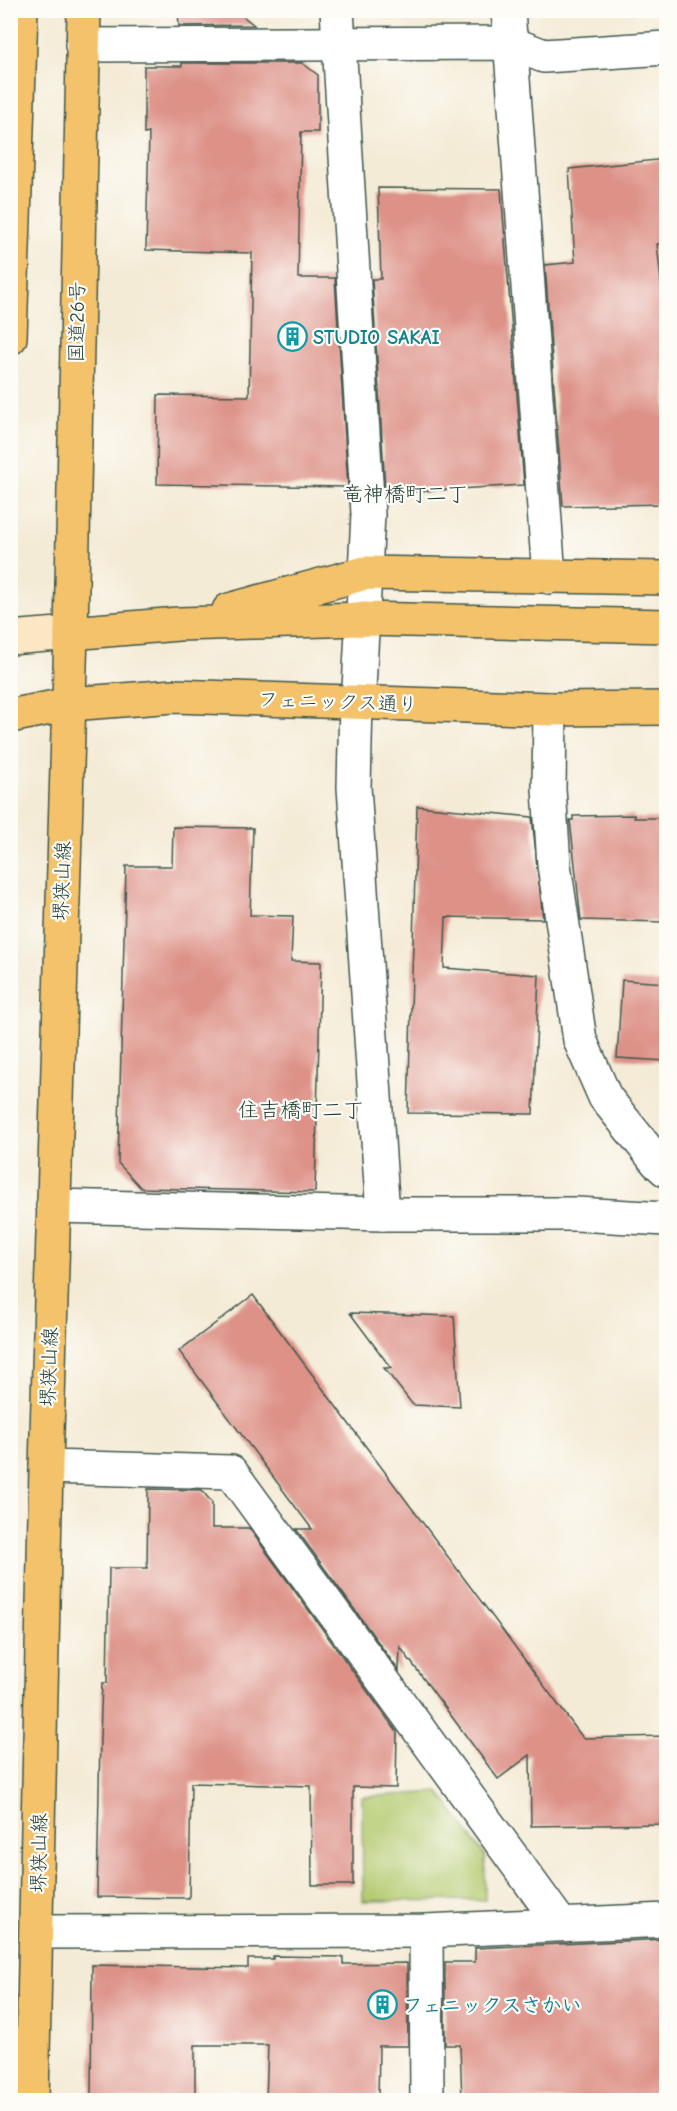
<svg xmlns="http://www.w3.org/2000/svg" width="677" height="2111" viewBox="0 0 677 2111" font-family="'Comic Neue','Klee One',sans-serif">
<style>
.green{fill:#b3ca6f;stroke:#698452;stroke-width:1.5}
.building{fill:#dd9187}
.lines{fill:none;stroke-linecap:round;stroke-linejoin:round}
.street-casing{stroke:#3f574c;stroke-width:36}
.secondary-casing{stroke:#3f574c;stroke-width:36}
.primary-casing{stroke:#3f574c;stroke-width:36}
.highway-casing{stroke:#3f574c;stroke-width:36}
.street{stroke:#fff;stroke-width:33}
.secondary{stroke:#fbe7c3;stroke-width:33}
.primary{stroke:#f4c26a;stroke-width:33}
.highway{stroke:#f4c26a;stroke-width:33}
.labels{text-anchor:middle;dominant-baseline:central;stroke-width:4.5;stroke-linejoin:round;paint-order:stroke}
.street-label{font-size:20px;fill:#1f3d34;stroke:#fdfcf7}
.culture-label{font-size:20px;font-weight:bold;fill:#0d838f;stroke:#fdfcf7;text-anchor:start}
.neighbourhood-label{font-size:21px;fill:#1f3d34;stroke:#fdfcf7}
</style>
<rect width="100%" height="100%" fill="#fdfcf7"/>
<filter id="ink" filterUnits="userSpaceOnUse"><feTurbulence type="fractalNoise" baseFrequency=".0167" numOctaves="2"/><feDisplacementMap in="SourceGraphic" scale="12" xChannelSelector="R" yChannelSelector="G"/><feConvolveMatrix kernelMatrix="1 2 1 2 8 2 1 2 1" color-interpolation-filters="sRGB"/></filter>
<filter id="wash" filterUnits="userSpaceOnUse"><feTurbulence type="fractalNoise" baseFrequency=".008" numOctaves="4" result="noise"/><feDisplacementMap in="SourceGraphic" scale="24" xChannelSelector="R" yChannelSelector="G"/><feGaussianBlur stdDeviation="1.35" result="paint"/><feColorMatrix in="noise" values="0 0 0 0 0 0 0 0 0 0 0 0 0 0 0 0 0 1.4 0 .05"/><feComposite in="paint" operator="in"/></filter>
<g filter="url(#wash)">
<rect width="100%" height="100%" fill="#f4ebd6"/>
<polygon class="green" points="439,1792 485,1856 485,1900 363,1901 362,1797"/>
<g id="blocks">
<g class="building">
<polygon points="178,10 235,10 254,25 179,26"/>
<polygon points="182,63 302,63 318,75 318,132 301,132 298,278 335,278 348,487 157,484 158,395 249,396 252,253 146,250 149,133 144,134 144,66 182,66"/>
<polygon points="666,159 666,243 657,244 666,327 666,504 563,506 545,265 575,262 569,169"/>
<polygon points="378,188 501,189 524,485 390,493 390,488 385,488 372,279 381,279"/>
<polygon points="417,806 532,817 543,919 446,917 444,968 539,975 533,1114 408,1113"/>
<polygon points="634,815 634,818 666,818 665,922 581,920 570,820 573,820 573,816"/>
<polygon points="173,827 253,828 250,915 293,916 291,961 321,962 315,1192 141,1188 118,1163 126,866 172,866"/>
<polygon points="622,980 666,983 666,1061 617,1058"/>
<polygon points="253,1295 583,1738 666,1736 666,1824 531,1826 530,1755 498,1779 400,1647 399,1671 296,1529 312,1529 179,1351"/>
<polygon points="350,1313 454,1316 460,1407 413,1405 384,1368 391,1368"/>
<polygon points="148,1489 202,1490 212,1503 212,1528 249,1528 397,1732 396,1788 353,1787 353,1885 312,1885 311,1786 191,1783 189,1898 97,1897 100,1737 102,1683 107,1683 109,1568 147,1568"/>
<polygon points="666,1939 666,2100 462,2100 460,2045 445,2045 445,1962 475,1962 475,1948"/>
<polygon points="273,1956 343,1957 343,1964 407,1963 408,2046 379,2046 378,2100 266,2100 268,2045 195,2045 195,2099 91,2099 92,1965 248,1968 248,1959 273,1959"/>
</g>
</g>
</g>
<g filter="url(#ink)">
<use href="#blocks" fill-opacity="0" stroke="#3f574c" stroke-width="1.5"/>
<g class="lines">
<defs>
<g id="street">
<polyline points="337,10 368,514 359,689 356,702 354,787 383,1214"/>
<polyline points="508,10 549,577"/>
<polyline points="82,45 510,43 544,56 666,48"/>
<polyline points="550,709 549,789 554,865 580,1040 605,1097 657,1162 666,1170"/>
<polyline points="53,1206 383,1214 576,1214 666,1219"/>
<polyline points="46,1467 231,1472 560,1923"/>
<polyline points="426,1931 427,2100"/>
<polyline points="37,1932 426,1931 666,1920"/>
</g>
<polyline id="secondary" points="10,638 71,633"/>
<polyline id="primary" points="32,2100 46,1467 71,633"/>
<g id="highway">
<polyline points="84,10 71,633 178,624 363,619 666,626"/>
<polyline points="10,338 21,10"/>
<polyline points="229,610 365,573 666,578"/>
<polyline points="10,716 70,704 174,696 550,709 666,708"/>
</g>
</defs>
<use href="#street" class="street-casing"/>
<use href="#secondary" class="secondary-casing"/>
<use href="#primary" class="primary-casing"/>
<use href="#highway" class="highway-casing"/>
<use href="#street" class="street"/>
<use href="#secondary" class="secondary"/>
<use href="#primary" class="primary"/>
<use href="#highway" class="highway"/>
</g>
</g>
<defs>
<symbol id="building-ring" viewBox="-11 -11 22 22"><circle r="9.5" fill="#fdfcf7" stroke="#0f9aa8" stroke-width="1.5"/><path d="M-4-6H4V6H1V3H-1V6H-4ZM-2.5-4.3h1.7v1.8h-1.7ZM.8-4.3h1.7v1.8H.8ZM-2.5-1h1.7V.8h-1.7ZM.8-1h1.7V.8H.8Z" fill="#0f9aa8"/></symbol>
</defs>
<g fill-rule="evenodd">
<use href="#building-ring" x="276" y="320" width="33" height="33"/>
<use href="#building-ring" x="366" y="1988" width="33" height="33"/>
</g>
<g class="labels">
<g class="street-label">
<text transform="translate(77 322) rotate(-89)">国道26号</text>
<text transform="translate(338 702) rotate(2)">フェニックス通り</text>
<text transform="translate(62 881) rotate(-88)">堺狭山線</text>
<text transform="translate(49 1367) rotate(-88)">堺狭山線</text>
<text transform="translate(39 1853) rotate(-89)">堺狭山線</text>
</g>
<g class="culture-label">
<text x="313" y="337">STUDIO SAKAI</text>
<text x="403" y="2005">フェニックスさかい</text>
</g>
<g class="neighbourhood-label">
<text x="405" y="494">竜神橋町二丁</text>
<text x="301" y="1110">住吉橋町二丁</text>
</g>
</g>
<rect width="677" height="2111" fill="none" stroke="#fdfcf7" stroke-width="36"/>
</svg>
